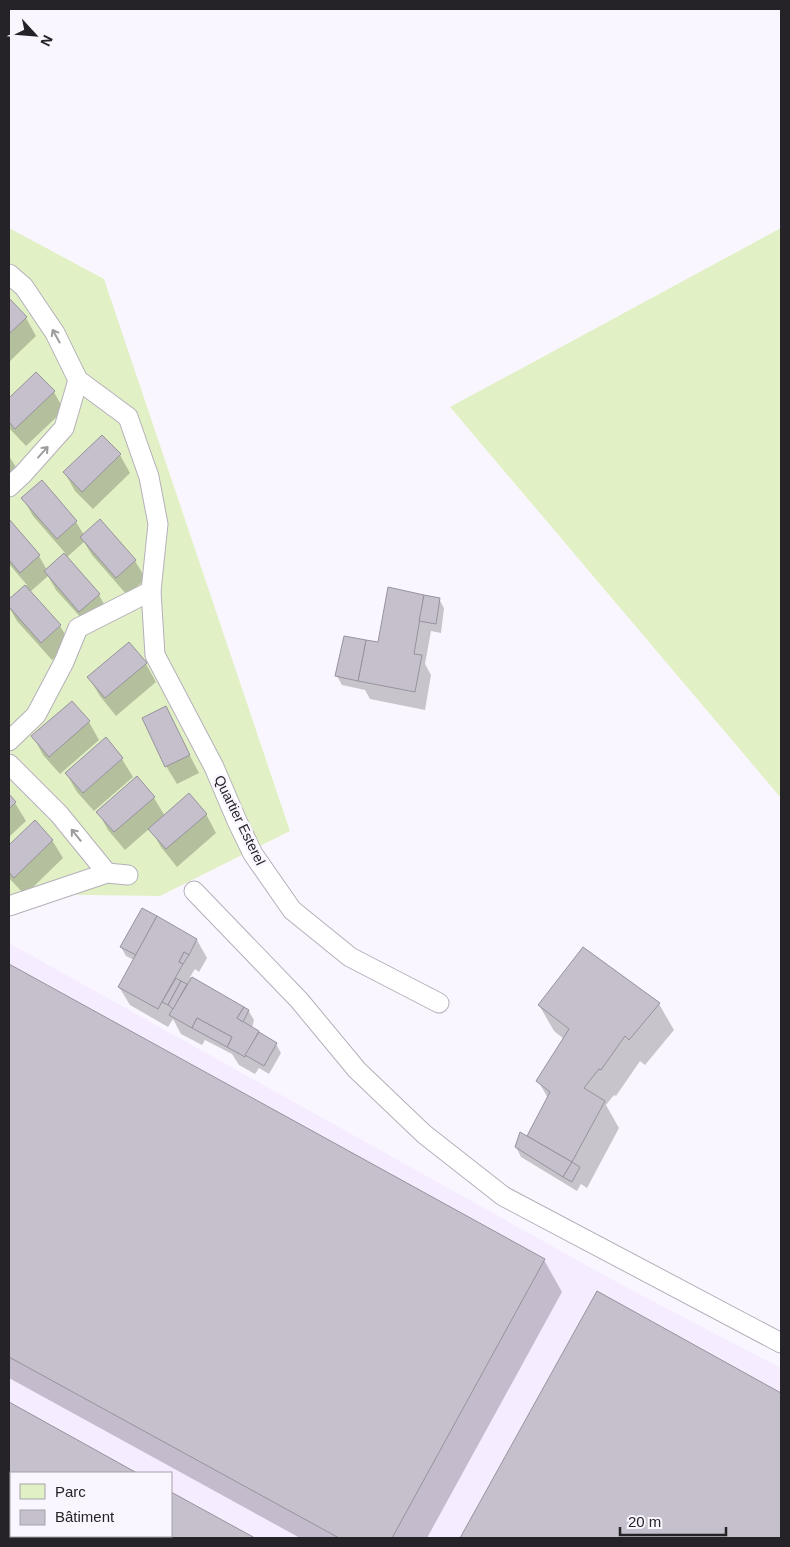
<svg xmlns="http://www.w3.org/2000/svg" width="790" height="1547" viewBox="0 0 790 1547" font-family="Arial,sans-serif">
<style>
.built{fill:#f5ecff;fill-rule:evenodd}
.green{fill:#e2f1c5}
.shadow{fill:#0003;fill-rule:evenodd}
.building{fill:#c5c0cb;stroke:#97929c}
.lines{fill:none;stroke-linecap:round;stroke-linejoin:round}
.lane-casing{stroke:#b4afba;stroke-width:21}
.lane{stroke:#fff;stroke-width:19}
.oneway{stroke:#9d9c9e}
.labels{text-anchor:middle;dominant-baseline:central;stroke-width:5;stroke-linejoin:round;paint-order:stroke}
.street-label{font-size:14px;fill:#252327;stroke:#faf6ff}
</style>
<rect width="100%" height="100%" fill="#faf6ff"/>
<path class="built" d="M 9,943 L 622,1285 L 781,1368 L 781,1538 L 9,1538 ZM 11,1473 L 171,1473 L 171,1536 L 11,1536 Z"/>
<g class="green">
<polygon points="9,228 104,279 290,831 160,896 9,894"/>
<polygon points="781,228 781,798 450,407"/>
</g>
<g class="shadow">
<polygon points="9,300 26,318 36,336 9,362"/>
<polygon points="36,374 54,392 64,410 26,446 9,428 9,400"/>
<polygon points="120,455 130,473 93,509 75,491 65,473"/>
<polygon points="9,456 23,478 9,490"/>
<polygon points="42,482 76,522 84,535 135,561 146,579 127,595 92,555 84,542 66,558 99,595 109,613 91,629 56,590 48,576 30,592 60,626 71,644 52,660 17,621 9,607 9,601 27,585 9,564 9,521 39,556 47,570 66,554 33,516 23,498"/>
<polygon points="439,599 444,608 441,633 431,631 425,664 431,675 425,710 370,699 365,690 342,685 337,676"/>
<polygon points="146,664 156,682 116,716 100,696 89,678"/>
<polygon points="165,708 199,773 177,784 166,766"/>
<polygon points="89,722 99,740 60,774 43,755 33,736"/>
<polygon points="106,739 122,759 133,777 94,811 77,792 66,773"/>
<polygon points="9,796 15,803 26,821 9,837"/>
<polygon points="154,798 165,816 206,814 216,833 177,867 161,847 150,828 125,850 108,830 98,812"/>
<polygon points="35,822 52,840 63,858 25,895 9,878 9,847"/>
<path d="M 197,940 L 207,958 L 199,972 L 195,969 L 190,977 L 248,1010 L 254,1020 L 252,1028 L 276,1044 L 281,1053 L 269,1074 L 259,1068 L 255,1074 L 239,1065 L 232,1054 L 205,1040 L 202,1045 L 181,1034 L 173,1019 L 168,1027 L 130,1005 L 119,987 L 134,960 L 126,956 L 121,947 ZM 253,1039 L 256,1039 L 246,1052 Z"/>
<polygon points="9,966 544,1260 562,1292 427,1538 300,1538 9,1378"/>
<polygon points="659,1004 674,1030 645,1065 640,1061 616,1096 614,1095 606,1105 619,1128 587,1188 581,1184 577,1191 521,1157 516,1147 527,1138 548,1098 538,1081 564,1039 554,1031 539,1005"/>
<polygon points="597,1292 781,1394 781,1538 461,1538"/>
<polygon points="9,1404 135,1473 11,1473 11,1536 171,1536 171,1493 253,1538 9,1538"/>
</g>
<g class="building">
<polygon points="9,298 27,317 9,334"/>
<polygon points="36,372 55,391 15,429 9,422 9,398"/>
<polygon points="102,435 121,454 82,492 63,472"/>
<polygon points="42,480 77,521 57,539 21,498"/>
<polygon points="9,519 40,555 20,573 9,560"/>
<polygon points="100,519 136,560 116,578 80,537"/>
<polygon points="64,553 100,594 79,612 44,571"/>
<polygon points="25,585 61,625 41,643 9,607 9,599"/>
<polygon points="388,587 424,595 414,654 422,655 415,692 358,681 366,640 378,642"/>
<polygon points="424,595 440,598 436,624 419,621"/>
<polygon points="344,636 366,640 358,681 335,676"/>
<polygon points="129,642 147,663 105,698 87,677"/>
<polygon points="72,701 90,721 49,757 31,736"/>
<polygon points="166,706 190,755 165,767 142,718"/>
<polygon points="106,737 123,758 83,793 65,773"/>
<polygon points="137,776 155,797 114,832 96,812"/>
<polygon points="189,793 207,814 166,849 148,829"/>
<polygon points="9,794 16,802 9,809"/>
<polygon points="35,820 53,840 14,878 9,872 9,845"/>
<polygon points="142,908 157,916 136,955 120,947"/>
<polygon points="157,916 197,939 189,955 184,952 179,962 183,964 158,1009 118,987"/>
<polygon points="583,947 660,1003 629,1040 625,1036 601,1070 599,1069 584,1088 605,1101 572,1162 527,1136 550,1092 536,1081 569,1029 538,1005"/>
<polygon points="184,952 189,955 183,964 179,962"/>
<polygon points="9,964 545,1259 392,1538 339,1538 9,1357"/>
<polygon points="192,977 244,1007 237,1018 259,1031 245,1057 227,1047 232,1037 197,1018 192,1028 169,1015"/>
<polygon points="176,978 181,981 168,1005 162,1002"/>
<polygon points="181,981 187,984 173,1009 168,1005"/>
<polygon points="244,1007 249,1010 243,1022 237,1018"/>
<polygon points="197,1018 232,1037 227,1047 192,1028"/>
<polygon points="259,1032 277,1043 264,1066 245,1055"/>
<polygon points="520,1132 572,1162 563,1177 515,1147"/>
<polygon points="572,1162 580,1167 572,1182 563,1177"/>
<polygon points="597,1291 781,1393 781,1538 460,1538"/>
<polygon points="9,1402 137,1473 11,1473 11,1536 171,1536 171,1492 255,1538 9,1538"/>
</g>
<g class="lines">
<defs>
<g id="lane">
<polyline points="9,274 24,287 55,333 78,380 128,417 149,477 158,524 151,591 155,655 214,767 237,821 253,854 292,910 350,957 439,1003"/>
<polyline points="9,487 23,474 64,428 78,380"/>
<polyline points="9,741 36,715 64,662 78,628 151,591"/>
<polyline points="9,764 59,814 107,873"/>
<polyline points="194,891 299,1000 357,1070 424,1134 503,1196 781,1343"/>
<polyline points="9,906 107,873 128,875"/>
</g>
</defs>
<use href="#lane" class="lane-casing"/>
<use href="#lane" class="lane"/>
</g>
<defs><path id="oneway-shaft" d="M-6 0H5M1.5-3L5.5 0L1.5 3" fill="none" stroke-width="1.6" stroke-linecap="round" stroke-linejoin="round" transform="scale(1.25)"/></defs>
<g class="oneway">
<use href="#oneway-shaft" transform="translate(56 336) rotate(-119)"/>
<use href="#oneway-shaft" transform="translate(43 452) rotate(-48)"/>
<use href="#oneway-shaft" transform="translate(76 835) rotate(-129)"/>
</g>
<g class="labels">
<g class="street-label">
<text transform="translate(240 820) rotate(64)">Quartier Esterel</text>
</g>
</g>
<rect width="790" height="1547" fill="none" stroke="#252327" stroke-width="20"/>
<rect x="10" y="1472" width="162" height="65" fill="#faf6ff" stroke="#a5a2a9"/>
<rect x="20" y="1484" width="25" height="15" fill="#e2f1c5" stroke="#a5a2a9"/>
<text x="55" y="1497" font-size="15" fill="#252327">Parc</text>
<rect x="20" y="1510" width="25" height="15" fill="#c5c0cb" stroke="#a5a2a9"/>
<text x="55" y="1522" font-size="15" fill="#252327">Bâtiment</text>
<g transform="translate(35 35) rotate(116)" stroke="#faf6ff" stroke-width="4" paint-order="stroke">
<path d="M0-4L9 19L0 12L-9 19Z" fill="#252327"/>
<text y="-8" font-size="14" font-weight="bold" text-anchor="middle" fill="#252327">N</text>
</g>
<path d="M620 1527v8h106v-8" fill="none" stroke="#252327" stroke-width="2.5"/>
<text x="628" y="1527" font-size="15" fill="#252327" stroke="#faf6ff" stroke-width="4" paint-order="stroke">20 m</text>
</svg>
